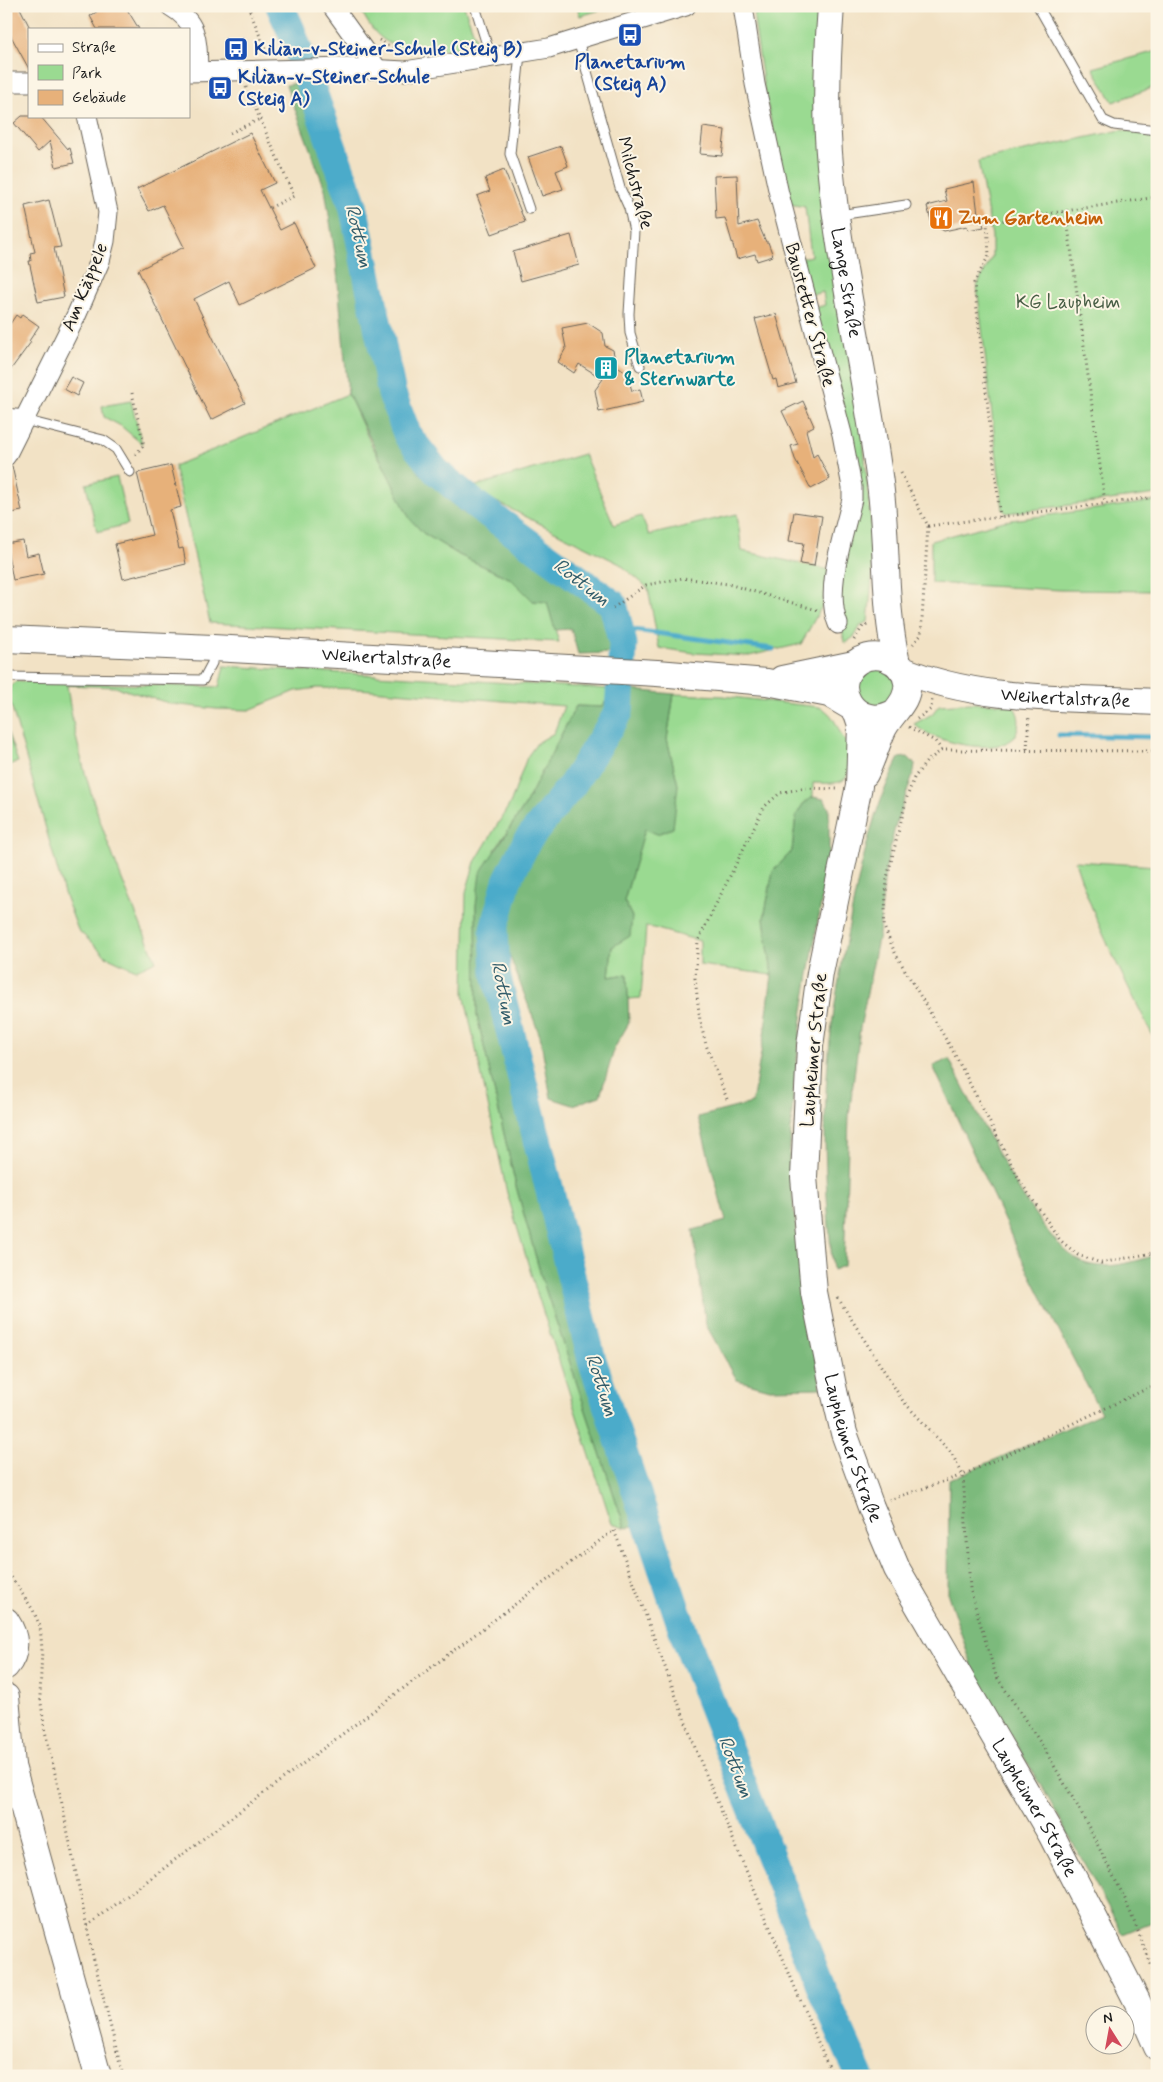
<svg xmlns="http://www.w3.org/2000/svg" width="1163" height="2082" viewBox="0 0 1163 2082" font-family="Mynerve,sans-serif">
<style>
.green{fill:#9ada91;stroke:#5b7b56}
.forest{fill:#7bba7b;stroke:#4c6b4c}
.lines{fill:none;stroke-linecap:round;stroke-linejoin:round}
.stream{stroke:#4babca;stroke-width:5}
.river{stroke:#4babca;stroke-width:29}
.building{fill:#e7b17a}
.lane-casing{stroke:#676157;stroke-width:11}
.street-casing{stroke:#676157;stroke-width:21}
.secondary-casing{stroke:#676157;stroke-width:28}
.path{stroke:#676157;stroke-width:3;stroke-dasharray:1 4;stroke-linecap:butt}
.lane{stroke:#fff;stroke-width:9}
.street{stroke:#fff;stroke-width:19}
.secondary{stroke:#fff;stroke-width:26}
.labels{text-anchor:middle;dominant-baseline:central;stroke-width:4;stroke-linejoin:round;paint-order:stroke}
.transit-label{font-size:19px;font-weight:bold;fill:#164399;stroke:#fcf5e5;text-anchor:start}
.street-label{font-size:19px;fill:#1c1c1c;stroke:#fcf5e5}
.food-label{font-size:19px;font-weight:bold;fill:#c56008;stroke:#fcf5e5;text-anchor:start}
.park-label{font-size:19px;fill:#485e45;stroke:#fcf5e5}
.culture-label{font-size:19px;font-weight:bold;fill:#0d838f;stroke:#fcf5e5;text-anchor:start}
.water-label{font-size:20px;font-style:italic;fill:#315c6a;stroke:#fcf5e5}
</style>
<rect width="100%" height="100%" fill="#fcf5e5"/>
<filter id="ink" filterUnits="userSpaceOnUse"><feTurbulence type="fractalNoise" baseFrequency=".02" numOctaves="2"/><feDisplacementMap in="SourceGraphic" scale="10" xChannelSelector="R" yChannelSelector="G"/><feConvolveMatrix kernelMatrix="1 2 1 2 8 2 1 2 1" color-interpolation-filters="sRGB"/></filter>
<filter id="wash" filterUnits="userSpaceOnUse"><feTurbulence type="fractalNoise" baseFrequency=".0096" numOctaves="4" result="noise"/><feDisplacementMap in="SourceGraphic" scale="20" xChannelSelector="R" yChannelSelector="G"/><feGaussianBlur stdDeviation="1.12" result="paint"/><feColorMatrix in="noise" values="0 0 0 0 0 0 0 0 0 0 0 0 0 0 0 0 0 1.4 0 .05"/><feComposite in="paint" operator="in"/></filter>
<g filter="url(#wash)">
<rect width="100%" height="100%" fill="#f2e2c5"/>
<g class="green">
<path d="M 358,6 L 464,6 L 478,45 C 447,49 404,60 378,35 C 370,28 364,15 358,6 Z"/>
<polygon points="577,6 613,6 580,16"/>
<polygon points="756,6 823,6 874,556 868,622 861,625 855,636 846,643 844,642 837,591 854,510 815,308 825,305 823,292 811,295 801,258 811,256 805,207 789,204 764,89 754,20"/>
<polygon points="1157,51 1157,86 1113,102 1093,68"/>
<polygon points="1121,130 1157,135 1157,494 1007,513 1003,510 977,286 992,257 992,236 978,161"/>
<polygon points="348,394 371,444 423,533 459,555 511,579 533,601 547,602 559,642 210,623 174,466"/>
<polygon points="131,401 142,444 121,426 104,417 102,406"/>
<polygon points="584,454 614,525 641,516 649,535 737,514 742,551 830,570 822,606 801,644 749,656 694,653 659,648 648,588 620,564 469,488"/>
<polygon points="117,477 128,524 97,532 86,484"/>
<polygon points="1157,501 1157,591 1061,590 931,583 931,541 1004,521"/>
<path d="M 224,666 L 611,689 L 603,707 L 576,706 L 524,807 L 495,849 L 476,905 L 477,1016 L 516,1186 L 542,1279 L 625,1528 L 612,1524 L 535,1287 L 507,1193 L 464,994 L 466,892 L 475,862 L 511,802 L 527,757 L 537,743 L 554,733 L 564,706 L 359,689 L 317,688 L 296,691 L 249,710 L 216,709 L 172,704 L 115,687 L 67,685 C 79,781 118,872 156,961 L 136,970 L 106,956 L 78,930 L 64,893 L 9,697 L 10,688 L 16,681 L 219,687 Z"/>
<polygon points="885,667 898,685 891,705 863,708 853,677 857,672"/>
<path d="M 674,694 L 723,696 L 819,707 C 840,715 837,740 853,748 C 847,783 850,784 813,783 L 813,797 L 803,804 L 796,816 L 792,851 L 773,872 L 764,918 L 772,975 L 700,965 L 700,941 L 646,926 L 641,998 L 628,999 L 627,974 L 609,977 L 612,947 L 632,917 L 624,901 L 645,828 L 678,785 L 667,739 Z"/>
<path d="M 970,703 L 1012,704 C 1021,716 1020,724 1015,737 C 995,757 932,742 914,724 L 932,714 L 939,705 Z"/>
<polygon points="6,728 18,762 6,766"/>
<path d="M 1075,861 L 1157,866 L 1157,1044 C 1127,984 1095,925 1075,861 Z"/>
</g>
<g class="forest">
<polygon points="298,83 347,218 362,277 380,374 400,445 420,474 462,512 601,607 607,620 613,653 578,654 571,629 555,630 547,602 533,601 511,579 459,555 423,533 410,519 348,394 336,260 325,189 286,85"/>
<polygon points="611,689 618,690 607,712 575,757 559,787 527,832 496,886 489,922 487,951 503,1054 606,1431 638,1525 625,1528 542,1279 516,1186 477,1016 476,905 480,873 524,807 576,706 603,707"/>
<polygon points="632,690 674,694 667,739 678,785 673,828 657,834 645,829 624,901 632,917 630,936 612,947 609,977 627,974 629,1023 615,1047 600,1096 573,1105 551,1098 540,1036 504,941 507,910 526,857 613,741 630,710"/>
<path d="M 908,757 L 915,764 L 914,771 L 895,827 L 885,872 L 879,934 L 860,1028 L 849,1116 L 844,1266 L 833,1270 C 826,1201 822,1132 828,1062 C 832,1014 841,967 850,920 C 861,864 873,809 899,758 Z"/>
<polygon points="813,797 824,799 829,808 829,855 803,1010 794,1084 789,1160 796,1230 821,1388 770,1389 737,1380 706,1325 693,1230 726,1221 698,1117 752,1103 764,1036 772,975 764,918 773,871 792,851 796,816 803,804"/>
<path d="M 949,1059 C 975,1108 1035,1240 1082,1262 C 1106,1272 1133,1261 1157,1255 L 1157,1920 L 1123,1934 L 1047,1796 L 975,1675 L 948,1595 L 949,1480 L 1101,1413 L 1020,1255 L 933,1066 Z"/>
</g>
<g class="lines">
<g class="stream">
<polyline points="619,628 773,649"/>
<polyline points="1059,735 1157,737"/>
</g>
<polyline class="river" points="280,6 291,30 353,205 392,394 408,436 436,471 475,504 613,604 623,644 619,712 572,785 527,841 507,881 494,929 496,974 592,1360 686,1639 824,1995 860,2076"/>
</g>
<g id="blocks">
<g class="building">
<polygon points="6,6 19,6 29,26 29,69 6,27"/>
<polygon points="106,6 125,6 139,29 97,29 90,16"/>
<polygon points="22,116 40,116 68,149 70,148 74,163 56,167 50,141 38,152 14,123"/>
<polygon points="703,127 725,130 722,156 700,154"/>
<polygon points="250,133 275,183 260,190 280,230 294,223 316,268 240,305 229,281 194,299 245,403 211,420 138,270 184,247 163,205 149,211 137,189"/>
<polygon points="561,146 568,166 556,171 563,189 542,196 528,157"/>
<polygon points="504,170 525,222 492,234 477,196 490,191 485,178"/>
<polygon points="737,175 739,226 757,221 766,242 768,242 773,256 757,261 755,254 737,259 725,218 716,219 714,176"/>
<polygon points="974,182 978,214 980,214 984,227 968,230 967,226 944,231 932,224 927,206 947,201 944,189"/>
<polygon points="49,200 61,247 54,248 64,297 38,302 29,261 31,261 30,253 35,252 25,206"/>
<polygon points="571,235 579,265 521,281 513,252"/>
<polygon points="22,314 39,326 29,341 31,342 6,376 6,330 16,315 20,318"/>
<polygon points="776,314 796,383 778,388 776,379 773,380 755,319"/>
<polygon points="588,323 603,333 605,346 613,350 616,365 626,372 628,384 630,384 632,391 640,389 643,402 599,412 595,390 603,379 579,364 574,373 558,362 566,348 562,328"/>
<polygon points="71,377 83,383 77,396 64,389"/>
<polygon points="803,401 814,426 806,430 813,457 817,454 830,479 811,489 795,459 791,446 798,444 782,411"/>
<polygon points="171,465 181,507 170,510 179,549 183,548 186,564 123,579 115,544 152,535 137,473"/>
<polygon points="12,466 22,511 6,514 6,467"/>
<polygon points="794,512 822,516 814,566 800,564 804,543 789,541"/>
<polygon points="23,541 26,556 39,553 44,574 13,580 6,544"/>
</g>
</g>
</g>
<g filter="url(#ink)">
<use href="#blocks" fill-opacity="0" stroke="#676157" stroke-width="1"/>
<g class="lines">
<defs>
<g id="lane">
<polyline points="475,6 491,58"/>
<polyline points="1038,6 1103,120 1114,125 1157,130"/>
<polyline points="578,40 620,188 629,208 634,231 629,314 630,333 640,366"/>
<polyline points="520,53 510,154 529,209"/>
<polyline points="839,215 906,205"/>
<polyline points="24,420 103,440 116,449 130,472"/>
<polyline points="6,677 203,680 212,663 213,651"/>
</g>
<g id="street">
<path d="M 170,6 C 199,23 197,41 198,71"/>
<polyline points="332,6 378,70"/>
<path d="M 743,6 L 755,84 L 779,194 L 842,434 L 852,487 L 852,499 C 844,534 824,590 838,624"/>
<polyline points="189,72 347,68 405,71 549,48 686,6"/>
<polyline points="6,82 29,82"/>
<polyline points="6,418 24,420"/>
<polyline points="6,456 76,316 100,261 105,241 108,212 87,116"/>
</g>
<g id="secondary">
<path id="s1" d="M 831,6 C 827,59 825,112 830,165 C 840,272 866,376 880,483 C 888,543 883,604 897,663"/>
<path id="s2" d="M 6,639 L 213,648 L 657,673 L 767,682 L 829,694 L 851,707"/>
<path id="s3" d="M 901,669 C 980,703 1073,697 1157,702"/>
<polyline points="782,679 854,664"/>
<path id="s4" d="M 857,713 L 861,725 L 859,786 L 820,973 L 810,1046 L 804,1177 L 814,1292 L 834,1391 L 844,1433 L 871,1507 L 897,1569 L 1052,1836 L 1137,2001 L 1157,2047"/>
<path d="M 865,774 C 872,760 876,746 882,732 C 889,714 910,703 907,682 C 905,670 897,662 886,658 C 877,655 868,656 860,660 C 824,682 855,735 895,712"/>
<path d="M 6,1621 C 16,1636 18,1652 6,1666"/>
<polyline points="6,1697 12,1766"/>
<polyline points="6,1751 12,1766 98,2076"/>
</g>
</defs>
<use href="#lane" class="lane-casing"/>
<use href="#street" class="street-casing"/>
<use href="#secondary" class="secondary-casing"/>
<g class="path">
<polyline points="248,6 267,54"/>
<polyline points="379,40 402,53"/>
<polyline points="246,87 294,196 269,208"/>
<polyline points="230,133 260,119"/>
<polyline points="1066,211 1105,503"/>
<polyline points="132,393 144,445 133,457"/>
<polyline points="901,473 928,526 921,635 913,644"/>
<polyline points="1000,517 974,283 989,255 987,223 1157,197"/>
<polyline points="928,526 1157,497"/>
<polyline points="613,608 646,585 683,578 728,584 817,610"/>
<polyline points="854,640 863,626 870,625"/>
<polyline points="917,719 931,709 932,700"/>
<polyline points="909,727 935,741 942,750"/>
<polyline points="1027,749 1029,716"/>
<polyline points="1157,751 942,750 927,761 914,778 907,797 887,878 884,927 895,953 954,1053 1020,1181 1060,1240 1078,1255 1101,1263 1157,1252"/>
<polyline points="727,1099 706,1045 700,1021 695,978 698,941 764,807 780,793 805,788 838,789"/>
<polyline points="838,1298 903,1401 952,1454 963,1475 970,1589 996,1676 1042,1745 1081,1812 1125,1899 1157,1979"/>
<polyline points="889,1500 963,1475 1157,1384"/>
<polyline points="6,1569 33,1610 40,1626 42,1649 40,1696 45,1731 61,1799 92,1952 123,2076"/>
<polyline points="87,1926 614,1530 697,1753 825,2059 834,2076"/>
</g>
<use href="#lane" class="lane"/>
<use href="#street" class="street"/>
<use href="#secondary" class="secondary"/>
</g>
</g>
<defs>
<symbol id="bus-square" viewBox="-11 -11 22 22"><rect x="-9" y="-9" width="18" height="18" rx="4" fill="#1a4fb4" stroke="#fcf5e5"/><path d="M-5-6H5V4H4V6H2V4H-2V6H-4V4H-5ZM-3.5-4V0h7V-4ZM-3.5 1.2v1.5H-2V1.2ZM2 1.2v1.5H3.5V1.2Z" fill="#fff"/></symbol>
<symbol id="restaurant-square" viewBox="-11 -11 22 22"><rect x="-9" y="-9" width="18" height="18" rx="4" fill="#e8710a" stroke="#fcf5e5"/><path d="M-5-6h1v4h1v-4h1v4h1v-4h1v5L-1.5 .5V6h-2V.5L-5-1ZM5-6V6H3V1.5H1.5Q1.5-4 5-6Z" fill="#fff"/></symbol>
<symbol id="building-square" viewBox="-11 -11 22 22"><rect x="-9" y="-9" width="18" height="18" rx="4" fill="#0f9aa8" stroke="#fcf5e5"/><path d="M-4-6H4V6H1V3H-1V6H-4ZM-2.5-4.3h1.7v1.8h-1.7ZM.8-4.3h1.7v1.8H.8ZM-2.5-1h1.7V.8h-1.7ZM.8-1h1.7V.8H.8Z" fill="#fff"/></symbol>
</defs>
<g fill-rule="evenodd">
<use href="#bus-square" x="616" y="21" width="28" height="28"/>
<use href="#bus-square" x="222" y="35" width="28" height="28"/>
<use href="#bus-square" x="206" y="74" width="28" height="28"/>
<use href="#restaurant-square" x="927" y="204" width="28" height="28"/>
<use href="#building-square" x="592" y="354" width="28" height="28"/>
</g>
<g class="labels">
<g class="transit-label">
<text x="254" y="49">Kilian-v-Steiner-Schule (Steig B)</text>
<text x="630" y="62" text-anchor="middle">Planetarium<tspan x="630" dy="22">(Steig A)</tspan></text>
<text x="238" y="77">Kilian-v-Steiner-Schule<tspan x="238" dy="22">(Steig A)</tspan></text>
</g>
<g class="street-label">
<text transform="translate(635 183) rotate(75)">Milchstraße</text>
<text stroke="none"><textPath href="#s1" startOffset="278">Lange Straße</textPath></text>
<text transform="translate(85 287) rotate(-68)">Am Käppele</text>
<text transform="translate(810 315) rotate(75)">Baustetter Straße</text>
<text stroke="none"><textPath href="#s2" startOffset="381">Weihertalstraße</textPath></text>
<text stroke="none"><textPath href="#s3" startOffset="168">Weihertalstraße</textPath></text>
<text transform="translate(814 1050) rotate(-85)">Laupheimer Straße</text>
<text stroke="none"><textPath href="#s4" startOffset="746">Laupheimer Straße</textPath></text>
<text stroke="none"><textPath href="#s4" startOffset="1151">Laupheimer Straße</textPath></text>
</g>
<g class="food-label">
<text x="958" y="218">Zum Gartenheim</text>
</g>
<g class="park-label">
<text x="1068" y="302">KG Laupheim</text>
</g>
<g class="culture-label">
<text x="624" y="357">Planetarium<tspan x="624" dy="22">&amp; Sternwarte</tspan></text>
</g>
<g class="water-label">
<text transform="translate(358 236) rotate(77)">Rottum</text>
<text transform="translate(581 583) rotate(38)">Rottum</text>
<text transform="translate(503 993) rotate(79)">Rottum</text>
<text transform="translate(601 1385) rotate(72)">Rottum</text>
<text transform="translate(735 1767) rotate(69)">Rottum</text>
</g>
</g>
<rect width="1163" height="2082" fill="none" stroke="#fcf5e5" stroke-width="25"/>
<rect x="28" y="28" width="162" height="90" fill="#fcf5e5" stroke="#a29e95"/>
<rect x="38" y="44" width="25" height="8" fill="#ffffff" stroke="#a29e95"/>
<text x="72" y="52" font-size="15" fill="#1c1c1c">Straße</text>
<rect x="38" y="65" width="25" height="15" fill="#9ada91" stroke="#a29e95"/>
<text x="72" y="78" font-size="15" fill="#1c1c1c">Park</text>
<rect x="38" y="90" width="25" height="15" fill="#e7b17a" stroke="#a29e95"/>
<text x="72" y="102" font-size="15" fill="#1c1c1c">Gebäude</text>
<g transform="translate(1110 2030) rotate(349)"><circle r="24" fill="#fcf5e5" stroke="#a29e95"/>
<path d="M0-4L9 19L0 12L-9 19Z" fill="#d1495b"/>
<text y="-8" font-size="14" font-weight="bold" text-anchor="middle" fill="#1c1c1c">N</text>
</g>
</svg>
